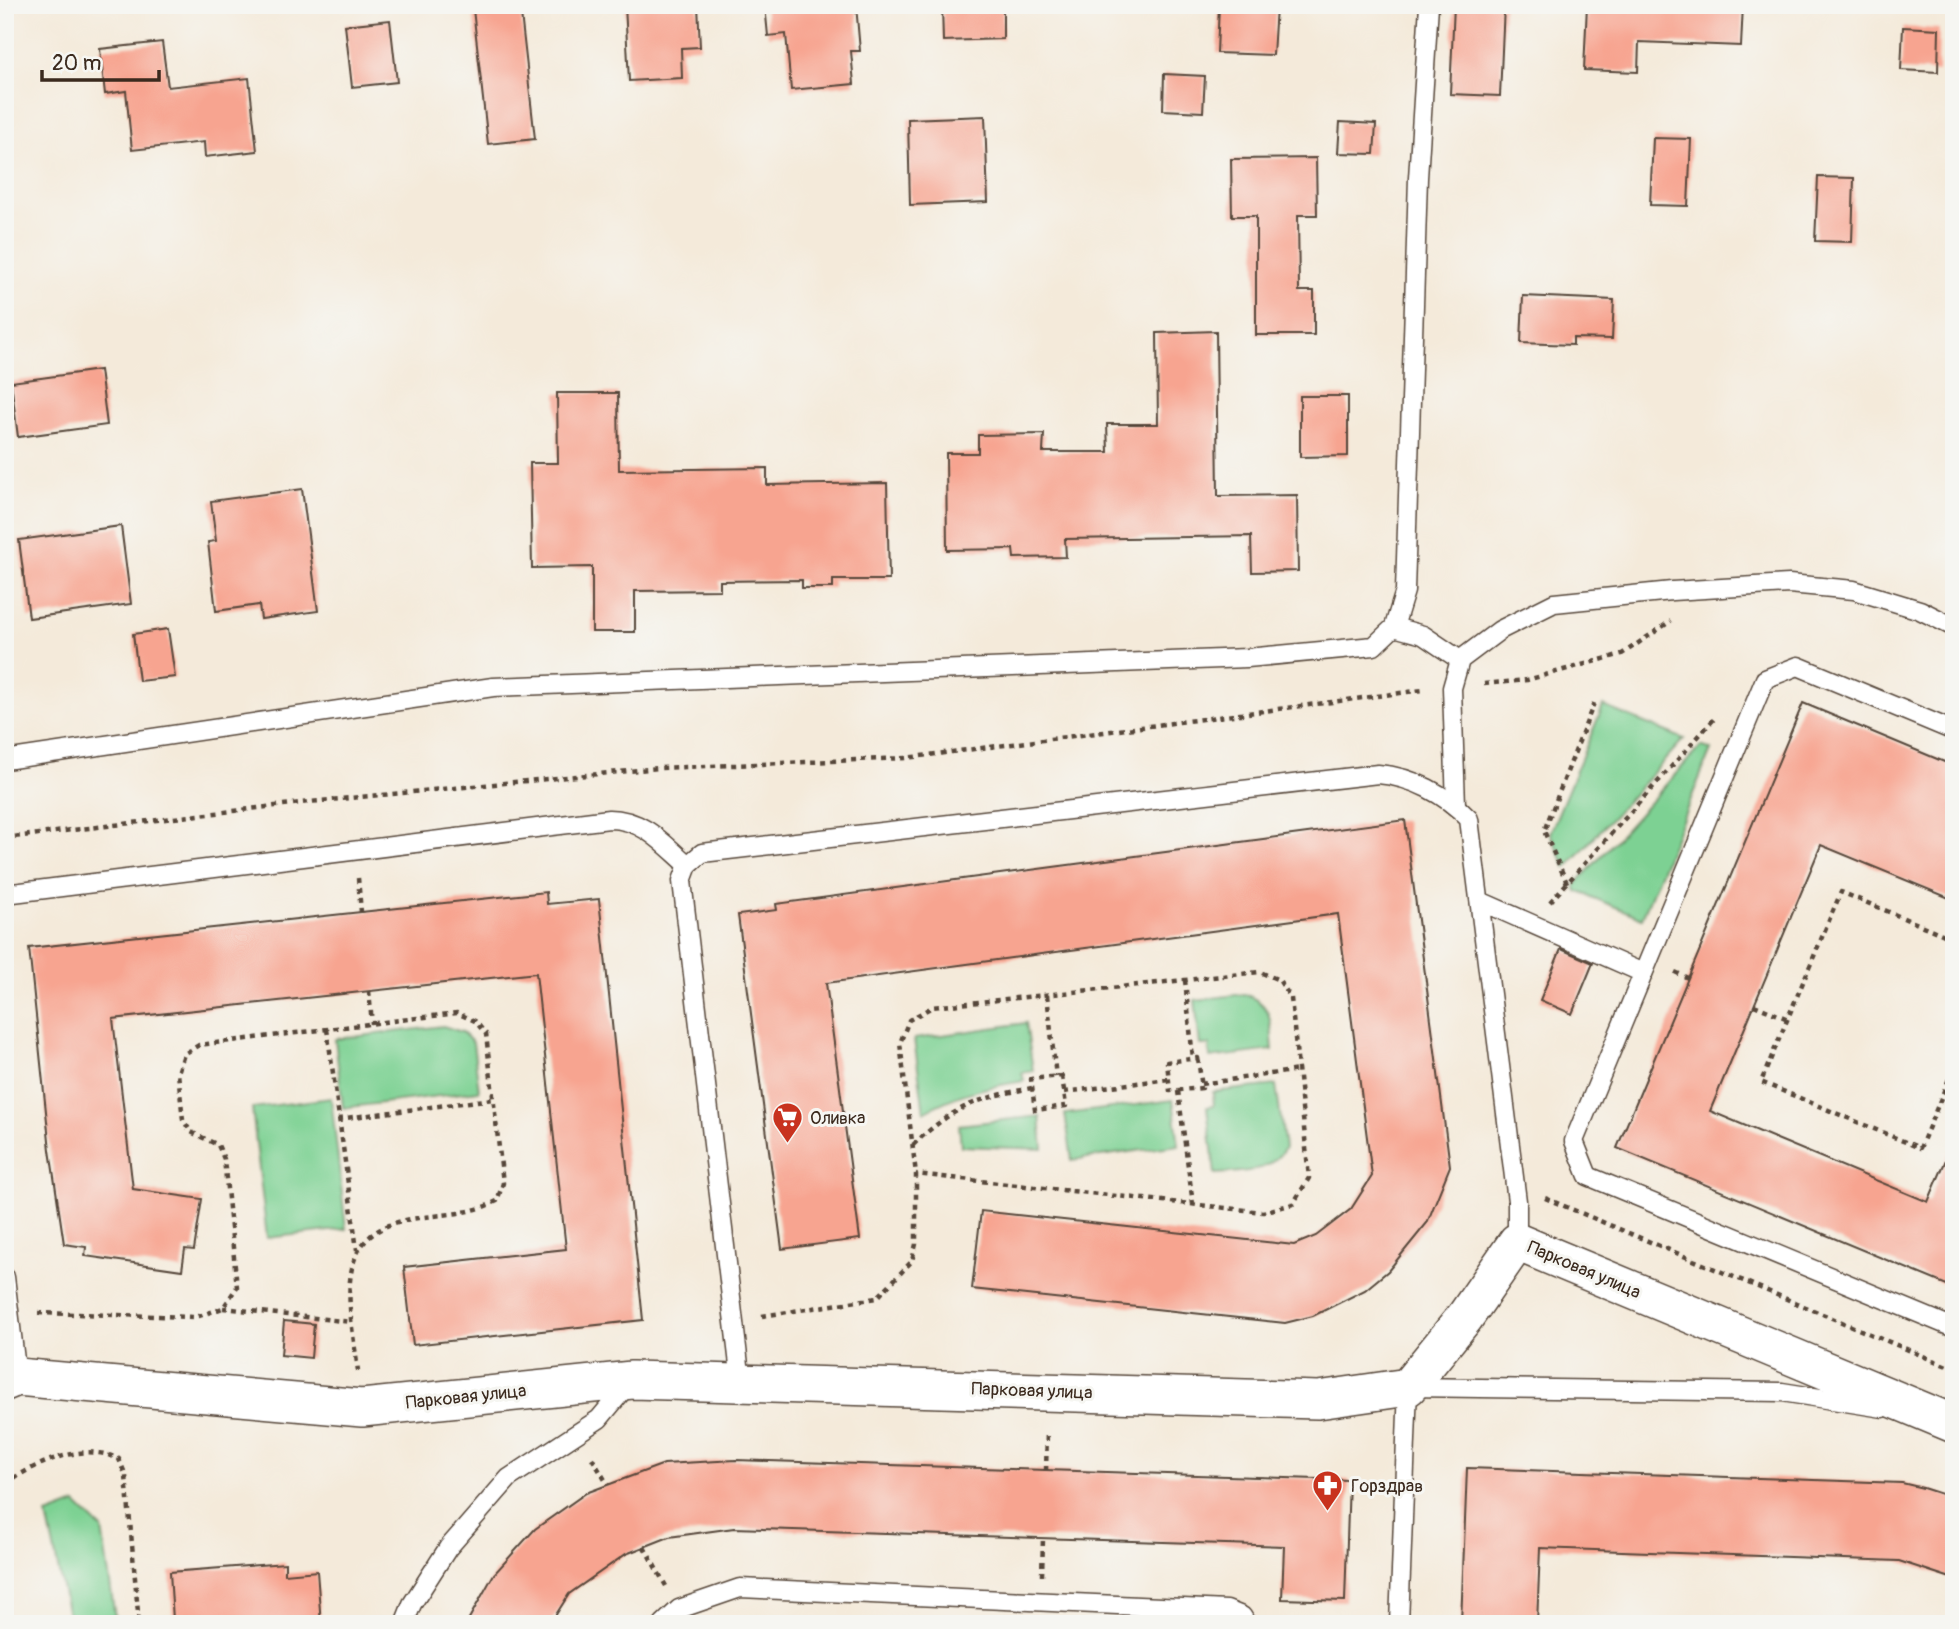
<svg xmlns="http://www.w3.org/2000/svg" width="1959" height="1629" viewBox="0 0 1959 1629" font-family="Pangolin,sans-serif">
<style>
.green{fill:#7dd193;stroke:#5c7e58;stroke-width:2}
.building{fill:#f7a490}
.lines{fill:none;stroke-linecap:round;stroke-linejoin:round}
.lane-casing{stroke:#57473a;stroke-width:21}
.street-casing{stroke:#57473a;stroke-width:40}
.path{stroke:#57473a;stroke-width:4.5;stroke-dasharray:5 5;stroke-linecap:butt}
.lane{stroke:#fff;stroke-width:18}
.street{stroke:#fff;stroke-width:37}
.labels{text-anchor:middle;dominant-baseline:central;stroke-width:6;stroke-linejoin:round;paint-order:stroke}
.poi-label{font-size:18px;fill:#3b2a1e;stroke:#f6f6f2;text-anchor:start}
.street-label{font-size:18px;fill:#3b2a1e;stroke:#f6f6f2}
</style>
<rect width="100%" height="100%" fill="#f6f6f2"/>
<filter id="ink" filterUnits="userSpaceOnUse"><feTurbulence type="fractalNoise" baseFrequency=".0143" numOctaves="2"/><feDisplacementMap in="SourceGraphic" scale="14" xChannelSelector="R" yChannelSelector="G"/><feConvolveMatrix kernelMatrix="1 2 1 2 8 2 1 2 1" color-interpolation-filters="sRGB"/></filter>
<filter id="wash" filterUnits="userSpaceOnUse"><feTurbulence type="fractalNoise" baseFrequency=".00686" numOctaves="4" result="noise"/><feDisplacementMap in="SourceGraphic" scale="28" xChannelSelector="R" yChannelSelector="G"/><feGaussianBlur stdDeviation="1.57" result="paint"/><feColorMatrix in="noise" values="0 0 0 0 0 0 0 0 0 0 0 0 0 0 0 0 0 1.4 0 .05"/><feComposite in="paint" operator="in"/></filter>
<g filter="url(#wash)">
<rect width="100%" height="100%" fill="#f4eada"/>
<g class="green">
<polygon points="1603,706 1684,739 1566,868 1550,833"/>
<polygon points="1701,746 1711,750 1642,918 1577,891 1575,885"/>
<path d="M 1244,994 C 1275,1005 1270,1022 1273,1050 L 1210,1058 L 1209,1045 L 1200,1045 L 1195,1000 Z"/>
<path d="M 1026,1023 L 1033,1071 L 1022,1073 L 1024,1081 C 987,1087 957,1093 924,1112 L 914,1039 Z"/>
<polygon points="443,1026 462,1032 473,1043 479,1091 343,1108 335,1039"/>
<path d="M 1276,1085 L 1285,1148 C 1267,1175 1245,1171 1215,1174 L 1207,1107 L 1214,1106 L 1213,1092 Z"/>
<polygon points="331,1098 346,1229 267,1238 252,1108"/>
<polygon points="1173,1100 1179,1145 1072,1160 1065,1114"/>
<polygon points="1040,1116 1043,1149 961,1146 959,1125"/>
<polygon points="76,1504 102,1529 116,1624 57,1624 68,1615 47,1515"/>
</g>
<g id="blocks">
<g class="building">
<polygon points="520,5 535,139 488,144 473,9"/>
<polygon points="625,5 698,5 700,47 681,48 682,78 629,81"/>
<polygon points="765,5 856,5 860,51 851,51 854,84 791,90 786,34 768,36"/>
<polygon points="942,5 1003,5 1003,39 943,41"/>
<polygon points="1219,5 1276,6 1273,55 1217,53"/>
<polygon points="1454,5 1504,5 1500,96 1450,94"/>
<polygon points="1587,5 1743,5 1741,46 1639,42 1638,72 1584,70"/>
<polygon points="390,20 397,82 352,87 345,25"/>
<polygon points="1903,27 1939,29 1938,72 1901,70"/>
<polygon points="162,42 168,87 249,78 257,151 205,157 204,142 132,150 126,91 105,94 100,49"/>
<polygon points="1164,74 1205,76 1203,112 1163,110"/>
<polygon points="985,116 988,202 910,205 908,119"/>
<polygon points="1340,122 1376,124 1374,154 1338,153"/>
<polygon points="1653,138 1691,139 1688,206 1650,205"/>
<polygon points="1316,158 1317,215 1298,215 1299,291 1314,291 1314,335 1256,335 1256,216 1232,216 1231,159"/>
<polygon points="1818,177 1854,178 1852,242 1815,241"/>
<polygon points="1523,296 1614,300 1612,339 1573,338 1573,345 1521,343"/>
<polygon points="1216,331 1218,496 1297,495 1298,571 1252,572 1251,536 1065,539 1066,557 1014,558 1013,549 947,550 946,453 978,453 978,435 1044,434 1043,452 1108,452 1107,424 1158,424 1157,333"/>
<polygon points="100,370 107,425 18,437 11,382"/>
<polygon points="557,393 618,393 619,470 767,468 767,485 887,483 889,580 833,580 833,588 802,588 802,580 720,581 720,590 635,591 635,632 592,632 592,567 532,568 530,463 558,463"/>
<polygon points="1300,396 1348,396 1348,456 1300,457"/>
<polygon points="302,489 318,611 261,619 259,605 216,611 208,542 216,541 211,501"/>
<polygon points="121,526 131,604 29,618 19,540"/>
<polygon points="168,629 175,677 139,681 133,634"/>
<polygon points="1803,703 1954,766 1954,900 1821,845 1710,1111 1928,1202 1954,1141 1954,1288 1617,1148"/>
<polygon points="1405,820 1450,1166 1427,1223 1388,1271 1365,1290 1313,1316 1285,1323 972,1289 981,1211 1294,1245 1316,1236 1351,1209 1372,1176 1338,914 826,983 860,1239 782,1249 738,915 777,910 776,904"/>
<polygon points="546,892 547,904 599,899 643,1320 413,1345 404,1267 566,1249 536,973 113,1019 133,1189 202,1199 194,1250 185,1249 182,1270 85,1256 86,1247 64,1244 50,1150 29,948"/>
<polygon points="1561,949 1593,963 1572,1014 1540,1000"/>
<polygon points="284,1321 314,1324 311,1358 281,1355"/>
<polygon points="736,1460 1349,1480 1345,1601 1282,1599 1284,1546 734,1528 669,1537 626,1554 569,1594 550,1624 466,1624 494,1574 535,1529 586,1493 664,1464"/>
<polygon points="1467,1468 1902,1483 1923,1488 1954,1498 1954,1579 1899,1561 1540,1548 1537,1624 1461,1624"/>
<polygon points="285,1563 285,1574 317,1571 321,1624 182,1624 181,1619 173,1620 170,1572"/>
</g>
</g>
</g>
<g filter="url(#ink)">
<use href="#blocks" fill-opacity="0" stroke="#57473a" stroke-width="2"/>
<g class="lines">
<defs>
<g id="lane">
<polyline points="1394,627 1423,635 1460,660"/>
<polyline points="1954,731 1798,666 1765,679 1574,1141 1588,1176 1954,1328"/>
<polyline points="5,760 493,687 1247,658 1374,646 1394,627 1405,591 1418,178 1429,5"/>
<polyline points="1456,805 1452,688 1460,660 1500,630 1554,603 1672,591 1789,584 1854,590 1920,610 1954,627"/>
<path d="M 5,894 L 609,819 C 643,819 663,843 688,865"/>
<polyline points="1480,901 1643,973"/>
<polyline points="5,1277 17,1377"/>
<path d="M 741,1382 L 682,881 L 688,865 L 702,853 L 1378,774 C 1413,777 1445,794 1469,819 L 1517,1201 L 1517,1242"/>
<polyline points="404,1624 412,1604 448,1548 509,1478 599,1419 630,1382"/>
<polyline points="663,1624 679,1609 740,1588 1227,1610 1242,1616 1247,1624"/>
<polyline points="1399,1624 1408,1387 1782,1392 1883,1408"/>
</g>
<polyline id="street" points="5,1382 17,1377 362,1408 632,1380 1318,1400 1408,1387 1465,1317 1517,1242 1954,1424"/>
</defs>
<use href="#lane" class="lane-casing"/>
<use href="#street" class="street-casing"/>
<g class="path">
<polyline points="1484,684 1527,680 1622,654 1671,621"/>
<polyline points="5,838 309,802 660,768 906,758 1423,690"/>
<polyline points="358,878 361,912"/>
<polyline points="1567,883 1544,831 1594,703"/>
<polyline points="1550,902 1715,718"/>
<polyline points="1954,939 1841,892 1761,1082 1920,1148 1954,1067"/>
<polyline points="1675,972 1688,978"/>
<polyline points="1185,980 1193,1059"/>
<polyline points="369,991 372,1024"/>
<polyline points="1047,995 1056,1077"/>
<polyline points="1754,1005 1788,1019"/>
<polyline points="327,1029 357,1250"/>
<polygon points="1198,1058 1202,1088 1170,1091 1167,1062"/>
<polygon points="1062,1076 1066,1106 1035,1110 1031,1079"/>
<polyline points="1201,1084 1299,1070"/>
<polyline points="1178,1091 1193,1204"/>
<polyline points="1064,1092 1169,1079"/>
<polyline points="338,1119 493,1099"/>
<path d="M 913,1145 C 954,1106 978,1098 1032,1088"/>
<polyline points="1545,1198 1954,1369"/>
<polyline points="223,1308 352,1322"/>
<path d="M 38,1313 L 196,1317 L 223,1308 L 237,1287 L 224,1159 L 218,1145 L 191,1132 L 183,1120 L 178,1073 L 184,1054 L 199,1045 L 457,1013 L 475,1021 L 486,1034 L 503,1183 L 497,1201 C 472,1214 445,1214 418,1218 C 327,1229 350,1305 358,1371"/>
<polyline points="762,1316 877,1298 912,1261 916,1244 916,1174 900,1043 909,1020 932,1007 1260,972 1279,980 1291,998 1309,1178 1293,1204 1263,1212 916,1174"/>
<polyline points="592,1458 608,1485"/>
<polyline points="1046,1471 1047,1431"/>
<path d="M 5,1483 C 39,1463 81,1441 119,1459 L 126,1476 L 139,1624"/>
<polyline points="644,1547 666,1586"/>
<polyline points="1042,1576 1043,1538"/>
</g>
<use href="#lane" class="lane"/>
<use href="#street" class="street"/>
</g>
</g>
<defs>
<symbol id="supermarket-pin" viewBox="-11 -11 22 30"><path d="M0 17L-7.5 6A9.5 9.5 0 1 1 7.5 6Z" fill="#c8321e" stroke="#f6f6f2"/><path d="M-6-5.5h2.5l.6 2H6L4.5 2H-2.5L-4.4-4H-6ZM-1.5 3.2a1.3 1.3 0 1 0 .1 0ZM3 3.2a1.3 1.3 0 1 0 .1 0Z" fill="#fff"/></symbol>
<symbol id="pharmacy-pin" viewBox="-11 -11 22 30"><path d="M0 17L-7.5 6A9.5 9.5 0 1 1 7.5 6Z" fill="#c8321e" stroke="#f6f6f2"/><path d="M-2-6h4v4h4v4h-4v4h-4v-4h-4v-4h4Z" fill="#fff"/></symbol>
</defs>
<g fill-rule="evenodd">
<use href="#supermarket-pin" x="770" y="1100" width="35" height="47"/>
<use href="#pharmacy-pin" x="1310" y="1468" width="35" height="47"/>
</g>
<g class="labels">
<g class="poi-label">
<text x="810" y="1118">Оливка</text>
<text x="1351" y="1486">Горздрав</text>
</g>
<g class="street-label">
<text transform="translate(1584 1270) rotate(23)">Парковая улица</text>
<text transform="translate(1032 1391) rotate(2)">Парковая улица</text>
<text transform="translate(466 1397) rotate(-6)">Парковая улица</text>
</g>
</g>
<rect width="1959" height="1629" fill="none" stroke="#f6f6f2" stroke-width="28"/>
<path d="M42 70v10h117v-10" fill="none" stroke="#3b2a1e" stroke-width="3.5"/>
<text x="52" y="70" font-size="21" fill="#3b2a1e" stroke="#f6f6f2" stroke-width="5" paint-order="stroke">20 m</text>
</svg>
